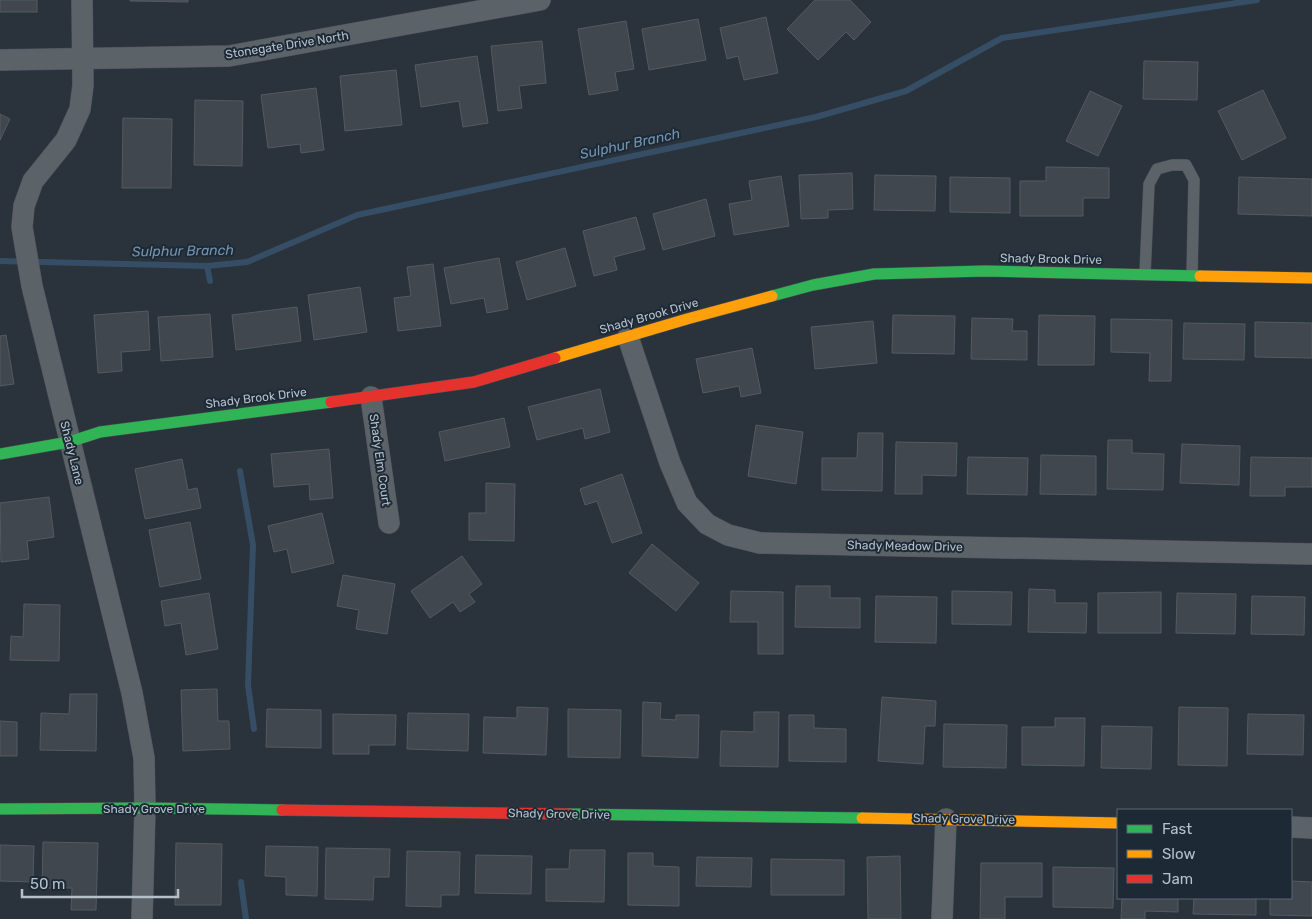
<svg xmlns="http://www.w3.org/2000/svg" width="1312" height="919" viewBox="0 0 1312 919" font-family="Rubik,sans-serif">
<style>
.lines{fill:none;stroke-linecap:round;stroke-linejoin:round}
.stream{stroke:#364e65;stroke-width:6}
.building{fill:#40474e;stroke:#525a62}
.lane-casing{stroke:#494f55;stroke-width:12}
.street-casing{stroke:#494f55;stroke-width:22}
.fast-casing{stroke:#494f55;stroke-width:12}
.slow-casing{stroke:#494f55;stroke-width:12}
.jam-casing{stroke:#494f55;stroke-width:12}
.lane{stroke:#5b6268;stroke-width:11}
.street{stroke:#5b6268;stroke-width:21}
.fast{stroke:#30b455;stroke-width:11}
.slow{stroke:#ff9f0a;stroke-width:11}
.jam{stroke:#e5322d;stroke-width:11}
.labels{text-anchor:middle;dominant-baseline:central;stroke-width:4;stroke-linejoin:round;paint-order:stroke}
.street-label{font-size:12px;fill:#b5c0cb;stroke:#1d2a36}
.water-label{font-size:14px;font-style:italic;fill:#7394b0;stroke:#1d2a36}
</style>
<rect width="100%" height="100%" fill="#2a333b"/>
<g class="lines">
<g class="stream">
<polyline points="0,261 207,266 247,262 357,215 816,117 906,91 1002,38 1257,0"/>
<polyline points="207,266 210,281"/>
<polyline points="240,471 253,545 248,685 254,729"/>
<polyline points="241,882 246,919"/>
</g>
</g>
<g class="building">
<rect x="0" y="0" width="37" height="12"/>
<polygon points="130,0 188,0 188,2 130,1"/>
<polygon points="815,0 850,0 871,22 854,40 846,32 818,60 787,29"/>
<polygon points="766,17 778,73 744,80 738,56 727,59 720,28"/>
<polygon points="698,19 706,60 649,70 642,29"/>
<polygon points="626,21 634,69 615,72 618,90 589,95 578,29"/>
<polygon points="542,41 546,83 519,86 522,108 498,111 491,46"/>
<polygon points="477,56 488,123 463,127 459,101 421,107 415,65"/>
<polygon points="1144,61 1198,62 1197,100 1143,99"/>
<polygon points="396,70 402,125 345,131 340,76"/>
<polygon points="316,88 324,150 301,153 300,144 268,148 261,95"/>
<polygon points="1263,90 1286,138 1242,160 1218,111"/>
<polygon points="1090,91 1122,106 1098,156 1066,141"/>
<polygon points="195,100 243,101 242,166 194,165"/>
<polygon points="0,114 10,119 0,140"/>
<polygon points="123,118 172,119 171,188 122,188"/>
<polygon points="1046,167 1109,168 1109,198 1083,198 1083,216 1020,216 1020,181 1046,181"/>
<polygon points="852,173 853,209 828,210 828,218 801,219 799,175"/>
<polygon points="875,175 936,176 935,211 874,210"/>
<polygon points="781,176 789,226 734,235 729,204 752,200 749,181"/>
<polygon points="950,177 1010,178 1010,213 950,212"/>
<polygon points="1239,177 1312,179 1312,216 1238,214"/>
<polygon points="706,199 715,236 663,250 653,214"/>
<polygon points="636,217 645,249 614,257 617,270 594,276 583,231"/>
<polygon points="565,248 576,286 527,300 516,262"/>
<polygon points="499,258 508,309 487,313 484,298 451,304 444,268"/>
<polygon points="433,264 441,326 398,331 394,298 411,296 407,267"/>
<polygon points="360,287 367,332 314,340 308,295"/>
<polygon points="297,307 301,341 236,350 232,315"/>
<polygon points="148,311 150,350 121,352 122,371 98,373 94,315"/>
<polygon points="210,314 213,357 161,361 158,317"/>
<polygon points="893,315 955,316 954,354 892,353"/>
<polygon points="1039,315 1095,316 1094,365 1038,365"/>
<polygon points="972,318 1013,319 1012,331 1027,331 1027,360 971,359"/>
<polygon points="1111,319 1172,320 1171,381 1149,381 1150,353 1111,352"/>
<polygon points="873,321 877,363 815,369 811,327"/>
<polygon points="1255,322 1312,323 1312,358 1255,357"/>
<polygon points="1184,323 1245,324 1244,360 1183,359"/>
<polygon points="6,335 14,384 0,386 0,336"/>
<polygon points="752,348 761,393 741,397 739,386 703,393 696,359"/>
<polygon points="600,389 610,432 585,439 583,428 537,440 528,407"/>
<polygon points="504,418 510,447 445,461 439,432"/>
<polygon points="756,425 803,432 796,484 748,476"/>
<polygon points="858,433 883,433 882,491 822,490 822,458 857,458"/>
<polygon points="1108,440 1132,440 1132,453 1164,454 1163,490 1107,489"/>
<polygon points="896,442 957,443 956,476 922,475 922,494 895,494"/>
<polygon points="1182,444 1240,446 1239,485 1180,483"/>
<polygon points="329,449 333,498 310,500 309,484 274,487 271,454"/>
<polygon points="1041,455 1096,456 1096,495 1040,494"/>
<polygon points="968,457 1028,458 1027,495 967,494"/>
<polygon points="1251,457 1312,458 1312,487 1285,487 1285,496 1250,496"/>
<polygon points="182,459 188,490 197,488 201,508 145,519 135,469"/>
<polygon points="622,474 642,533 612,543 597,501 585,505 580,489"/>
<polygon points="486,483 515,484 514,541 469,540 469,513 486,513"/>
<polygon points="49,497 54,537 27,541 29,559 1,562 0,503"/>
<polygon points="322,513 334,563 292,573 287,549 274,552 268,526"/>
<polygon points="190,522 201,579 160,587 149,530"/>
<polygon points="652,544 699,583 676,611 629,573"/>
<polygon points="462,556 482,584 469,594 475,602 460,612 453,602 430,618 411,591"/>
<polygon points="343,575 395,584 387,634 356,629 359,610 337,606"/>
<polygon points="796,586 830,586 830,598 860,598 860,628 795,627"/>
<polygon points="1029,589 1055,590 1055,603 1087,603 1086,633 1028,632"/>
<polygon points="731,591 783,592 783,654 758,654 758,622 730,622"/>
<polygon points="952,591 1012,592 1011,625 952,624"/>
<polygon points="1161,592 1161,633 1098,633 1098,593"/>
<polygon points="209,593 218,649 186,655 181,623 165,626 161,601"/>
<polygon points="1177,593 1236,594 1235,634 1176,633"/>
<polygon points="876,596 937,597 936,643 875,642"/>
<polygon points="1252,596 1305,597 1304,635 1251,634"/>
<polygon points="24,604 60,605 59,661 10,660 11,636 23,637"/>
<polygon points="217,689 218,721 229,721 230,749 183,751 181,690"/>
<polygon points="70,694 97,694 96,751 40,750 41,713 69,714"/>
<polygon points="882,697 936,701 935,726 925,726 923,764 878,761"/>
<polygon points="643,702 661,703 660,719 676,720 676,715 699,715 698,758 642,756"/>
<polygon points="517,707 548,708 546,755 483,753 484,717 517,718"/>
<polygon points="1179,707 1228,708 1227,766 1178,765"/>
<polygon points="267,709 321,710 321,748 266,747"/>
<polygon points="568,709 621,710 620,758 568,757"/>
<polygon points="754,712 779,712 778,767 720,766 721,731 754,732"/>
<polygon points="408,713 469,714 468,751 407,749"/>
<polygon points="333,714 396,715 395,745 369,745 369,754 333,754"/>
<polygon points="1248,714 1304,715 1303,755 1247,754"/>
<polygon points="789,715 814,715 814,728 846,729 846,762 789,761"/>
<polygon points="1055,718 1085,718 1084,766 1022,765 1022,727 1055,727"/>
<polygon points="0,721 17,722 17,756 0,756"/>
<polygon points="944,724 1007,725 1006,768 943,767"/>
<polygon points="1102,726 1152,727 1151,769 1101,768"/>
<polygon points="43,842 98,843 96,910 71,910 72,888 42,888"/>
<polygon points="176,843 222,844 221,905 175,905"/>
<polygon points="0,845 34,846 33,882 0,881"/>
<polygon points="266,846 318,847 317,896 286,895 286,877 265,876"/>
<polygon points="326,848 390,849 389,877 374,877 373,900 325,899"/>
<polygon points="570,850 605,850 604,902 546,901 546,869 569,869"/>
<polygon points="407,851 460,852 459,895 441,895 441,907 406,906"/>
<polygon points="628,853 653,853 653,866 679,867 679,906 628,905"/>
<polygon points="476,855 532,856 531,894 475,893"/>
<polygon points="900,856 901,919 868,919 867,857"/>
<polygon points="697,857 752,858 751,887 696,886"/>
<polygon points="771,859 844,860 844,895 771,895"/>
<polygon points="981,863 1042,863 1042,897 1005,897 1005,919 980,919"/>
<polygon points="1053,867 1114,868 1113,908 1053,907"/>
<polygon points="1291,881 1312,882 1312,916 1270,915 1270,898 1291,898"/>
<polygon points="1122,898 1178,898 1178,912 1145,911 1145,919 1121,919"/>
<polygon points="1194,898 1256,898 1256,915 1193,914"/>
</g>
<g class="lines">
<defs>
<polyline id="lane" points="1145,274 1149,184 1157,169 1172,165 1186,165 1194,180 1192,276"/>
<g id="street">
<polyline points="82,0 83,85 80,109 66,140 33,181 24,206 22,227 32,286 132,693 144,758 145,808 142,919"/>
<polyline points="0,60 229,56 540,0"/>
<polyline points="628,337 670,463 687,503 707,524 728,535 760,543 1312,554"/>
<polyline points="371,397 389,523"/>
<polyline points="1291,827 1312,828"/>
<polyline points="942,919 946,819"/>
</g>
<g id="fast">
<polyline points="772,296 813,285 874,274 985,271 1200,276"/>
<polyline points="0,454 69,442 100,432 331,402"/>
<polyline points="0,809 145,808 282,810"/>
<polyline points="569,814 862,818"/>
</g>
<g id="slow">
<polyline points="1200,276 1312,278"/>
<polyline points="555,358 687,319 772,296"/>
<polyline points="862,818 1118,823"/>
</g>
<g id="jam">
<polyline points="331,402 474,382 555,358"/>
<polyline points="282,810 569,814"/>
</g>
</defs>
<use href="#lane" class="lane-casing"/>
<use href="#street" class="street-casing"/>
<use href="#fast" class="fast-casing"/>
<use href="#slow" class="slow-casing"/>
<use href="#jam" class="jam-casing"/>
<use href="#lane" class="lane"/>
<use href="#street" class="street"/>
<use href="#fast" class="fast"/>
<use href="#slow" class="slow"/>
<use href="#jam" class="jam"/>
</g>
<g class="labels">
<g class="street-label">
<text transform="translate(287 45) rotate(-9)">Stonegate Drive North</text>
<text transform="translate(1051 259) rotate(1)">Shady Brook Drive</text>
<text transform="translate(649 316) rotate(-16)">Shady Brook Drive</text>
<text transform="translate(256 398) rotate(-7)">Shady Brook Drive</text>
<text transform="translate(72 453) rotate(76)">Shady Lane</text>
<text transform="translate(380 460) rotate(82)">Shady Elm Court</text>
<text transform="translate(905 546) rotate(1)">Shady Meadow Drive</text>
<text x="154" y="809">Shady Grove Drive</text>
<text transform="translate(559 814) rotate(1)">Shady Grove Drive</text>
<text transform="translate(964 819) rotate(1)">Shady Grove Drive</text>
</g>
<g class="water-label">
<text transform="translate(630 144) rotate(-12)">Sulphur Branch</text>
<text transform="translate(183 251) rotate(-1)">Sulphur Branch</text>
</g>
</g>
<rect x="1117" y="809" width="175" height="90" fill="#1d2a36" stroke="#5a6672"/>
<rect x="1127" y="825" width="25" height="8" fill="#30b455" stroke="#5a6672"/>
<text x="1162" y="834" font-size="15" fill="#b5c0cb">Fast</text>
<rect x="1127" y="850" width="25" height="8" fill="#ff9f0a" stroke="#5a6672"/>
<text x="1162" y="859" font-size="15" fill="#b5c0cb">Slow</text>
<rect x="1127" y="875" width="25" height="8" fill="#e5322d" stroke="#5a6672"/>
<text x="1162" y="884" font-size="15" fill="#b5c0cb">Jam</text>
<path d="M22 889v8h156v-8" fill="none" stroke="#b5c0cb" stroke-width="2.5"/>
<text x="30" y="889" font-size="15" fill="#b5c0cb" stroke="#1d2a36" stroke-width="4" paint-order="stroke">50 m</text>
</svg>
